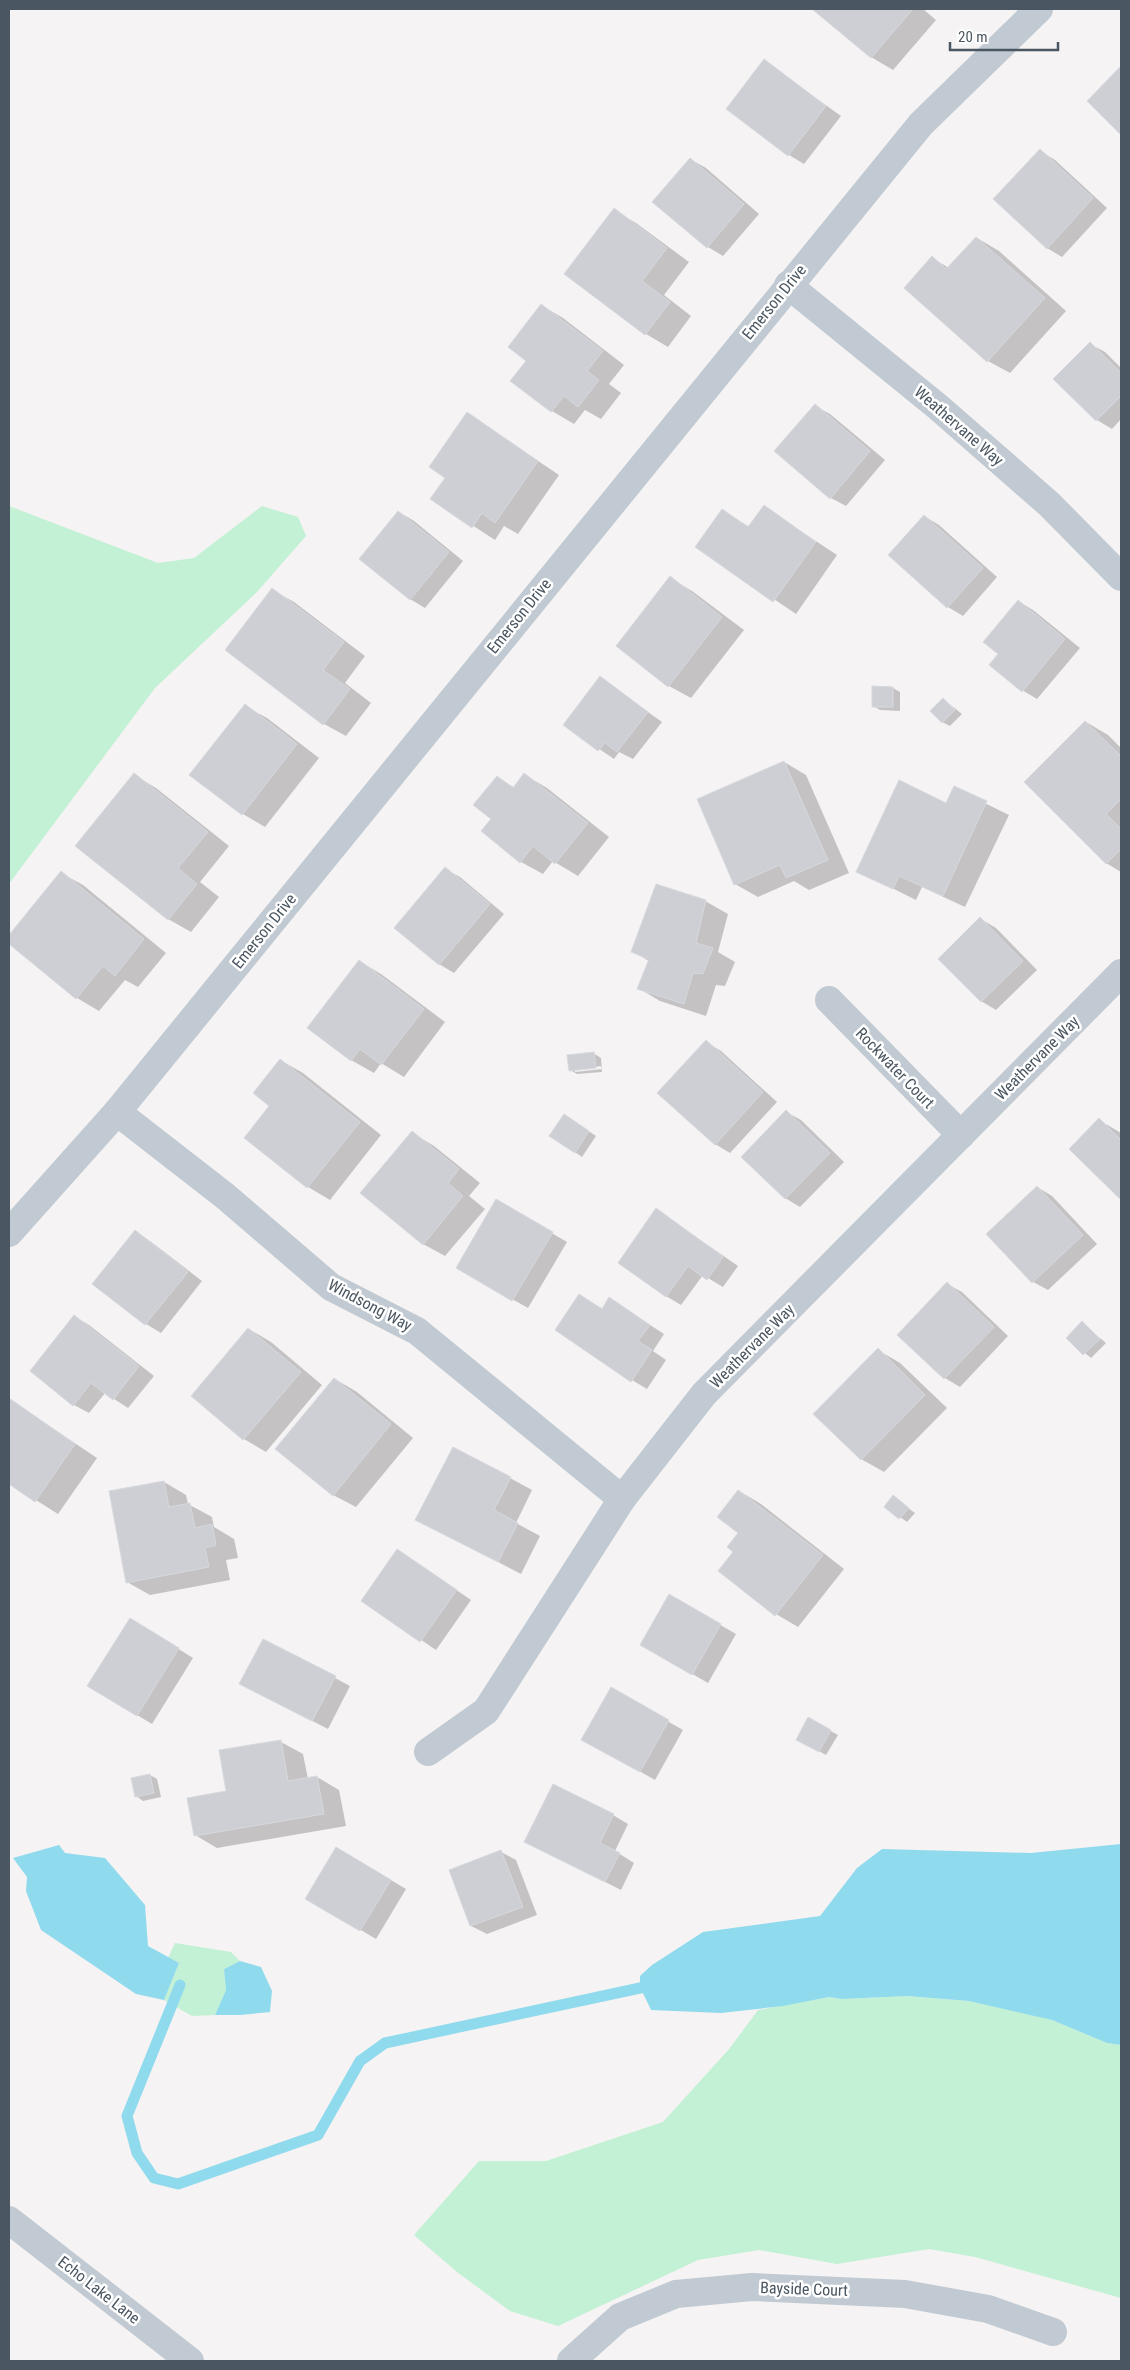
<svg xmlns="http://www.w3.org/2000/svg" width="1130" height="2370" viewBox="0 0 1130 2370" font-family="'Roboto Condensed',sans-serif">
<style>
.green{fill:#c3f1d5}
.water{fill:#90daee}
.shadow{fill:#0003;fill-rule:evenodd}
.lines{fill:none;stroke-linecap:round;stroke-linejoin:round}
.stream{stroke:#90daee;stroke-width:11}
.building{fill:#cdcfd5;stroke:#d7d9de}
.street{stroke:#c1cad2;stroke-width:28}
.labels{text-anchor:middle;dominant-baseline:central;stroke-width:5;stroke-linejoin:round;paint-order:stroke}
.street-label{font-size:16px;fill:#4a5661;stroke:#fff}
</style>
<rect width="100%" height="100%" fill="#f5f3f3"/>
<g class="green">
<polygon points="9,506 158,563 194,558 262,506 298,517 306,536 257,592 155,688 9,884"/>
<polygon points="175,1943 231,1952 240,1961 224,1969 226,1990 215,2015 192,2016 164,2000 179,1963 168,1958"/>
<polygon points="907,1996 969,2001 1029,2014 1052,2020 1107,2043 1121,2045 1121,2298 975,2257 929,2249 837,2264 759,2250 698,2260 558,2326 510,2311 457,2272 414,2235 479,2161 546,2161 663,2122 730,2048 758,2010 829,1997 842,1999"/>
</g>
<g class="water">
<polygon points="1121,1844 1121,2045 1107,2043 1052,2020 969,2001 907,1996 842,1999 829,1997 783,2006 721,2013 651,2010 640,1987 640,1976 652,1965 703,1932 820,1916 857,1868 882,1849 1031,1853"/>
<polygon points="59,1845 65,1853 105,1858 145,1905 148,1946 179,1963 164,2000 136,1994 41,1930 26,1891 27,1877 13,1858"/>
<polygon points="240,1961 261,1967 272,1991 270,2012 240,2015 215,2015 226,1990 224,1969"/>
</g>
<g class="shadow">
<polygon points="813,9 923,9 936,20 893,70 871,57"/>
<polygon points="764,61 841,116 804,164 789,155 728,108"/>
<polygon points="1121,68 1121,133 1089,101"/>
<polygon points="1040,151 1055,160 1107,208 1062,257 1047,248"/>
<polygon points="690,159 706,168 759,214 723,256 708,247"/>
<polygon points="614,210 636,223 689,262 664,295 691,316 668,347 646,334"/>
<polygon points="977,238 999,251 1066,311 1010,373 988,361 932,258 949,268"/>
<polygon points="541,305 563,318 624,365 609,384 621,393 601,419 585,410 574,424 552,411 512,381 527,361"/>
<polygon points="1090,344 1105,352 1121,368 1121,419 1112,429 1097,420 1055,379"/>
<polygon points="815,406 830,414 885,460 846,506 831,498"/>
<polygon points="467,413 559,475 518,534 504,526 495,540 432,499 447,478"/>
<polygon points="764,507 837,555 796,614 697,547 722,511 750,527"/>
<polygon points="399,512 414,521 463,561 425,608 410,599"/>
<polygon points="924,516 939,525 997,577 963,616 948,607"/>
<polygon points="670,578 692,591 744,630 691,698 669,686"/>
<polygon points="272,590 294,602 365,656 345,683 371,703 346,736 324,724"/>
<polygon points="1018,601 1033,610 1080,648 1037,699 1022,690 1000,654"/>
<polygon points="600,678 662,722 633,759 619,752 614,759 564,725"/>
<polygon points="893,688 900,692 900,711 880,710 873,706"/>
<polygon points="943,699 962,714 950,726 942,722"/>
<polygon points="245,706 267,718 319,758 265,827 243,814 191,774"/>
<polygon points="1086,722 1108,735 1121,748 1121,872 1106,863"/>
<polygon points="784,762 806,775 849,873 809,890 794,881 758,897 735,884"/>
<polygon points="134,775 156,788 229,846 200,882 219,897 191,932 168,919"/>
<polygon points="525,775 547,788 609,837 578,876 553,861 543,874 521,862 493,819 497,777 515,788"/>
<polygon points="954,788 1009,815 965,907 922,887 916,900 858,871 946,804"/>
<polygon points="445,869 460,877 504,914 454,973 439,964"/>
<polygon points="61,873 83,885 166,953 138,987 125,980 99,1011 77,998 9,942 9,937"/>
<polygon points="705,901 728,914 718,952 735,962 725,986 716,985 706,1016 660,1001 638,988 649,961 632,951"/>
<polygon points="981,919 996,928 1037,970 996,1010 981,1001"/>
<polygon points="359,961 381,974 445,1022 404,1077 381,1063 374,1073 351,1060"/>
<polygon points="706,1042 721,1051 777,1102 730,1153 715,1144"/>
<path d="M 593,1053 L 601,1058 L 602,1072 L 577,1074 L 570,1070 ZM 602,1066 L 602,1069 L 575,1072 L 575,1069 Z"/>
<polygon points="280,1060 303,1073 381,1135 330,1200 308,1187 245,1138 271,1106"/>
<polygon points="786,1112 801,1120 844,1162 800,1207 785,1198"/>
<polygon points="572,1120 596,1136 582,1157 575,1152"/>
<polygon points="1099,1120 1121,1133 1121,1199 1071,1149"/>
<polygon points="412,1133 434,1146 480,1183 469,1196 485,1209 445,1256 423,1244"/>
<polygon points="1037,1187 1052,1196 1097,1244 1048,1290 1033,1282"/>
<polygon points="497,1201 567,1242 528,1308 457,1268"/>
<polygon points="657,1210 738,1266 723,1287 703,1275 681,1305 666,1296"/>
<polygon points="135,1232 150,1241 202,1281 161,1333 146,1324 94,1284"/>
<polygon points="947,1284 962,1292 1008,1336 960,1387 945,1378"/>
<polygon points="580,1296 603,1309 610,1299 664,1334 653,1351 666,1360 647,1389 632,1380"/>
<polygon points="74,1316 89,1325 154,1376 128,1408 105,1393 89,1413 74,1405"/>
<polygon points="1082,1323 1106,1343 1091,1358 1067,1338"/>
<polygon points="249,1329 271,1342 322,1385 266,1452 244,1439"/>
<polygon points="878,1350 900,1363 947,1408 884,1472 861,1459"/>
<polygon points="335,1379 357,1392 413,1438 356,1507 333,1495"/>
<polygon points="9,1399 97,1458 58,1514 9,1483"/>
<polygon points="510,1478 532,1490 516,1523 540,1536 521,1574 417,1519"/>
<polygon points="164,1482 186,1495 188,1504 212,1517 214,1527 234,1539 238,1558 226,1560 230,1580 150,1595 127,1582"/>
<polygon points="739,1491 761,1504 844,1569 798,1627 776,1614 735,1552 740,1533"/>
<polygon points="893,1497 915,1513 907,1522 885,1506"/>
<polygon points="398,1550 471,1600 436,1650 362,1600"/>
<polygon points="670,1596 736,1634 708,1683 642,1645"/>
<polygon points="145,1628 193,1658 152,1724 137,1715"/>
<polygon points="335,1678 350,1686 328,1729 256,1692"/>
<polygon points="611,1689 683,1730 655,1780 583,1739"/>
<polygon points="809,1719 838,1735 826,1755 797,1739"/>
<polygon points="281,1742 303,1754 308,1779 317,1777 339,1790 346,1826 217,1848 195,1835 227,1792"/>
<polygon points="150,1775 157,1779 161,1797 143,1801 136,1796"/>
<polygon points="613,1815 628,1824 615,1851 634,1863 621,1890 526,1842"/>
<polygon points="501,1852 516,1860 537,1915 487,1934 471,1926 451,1870"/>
<polygon points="352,1857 406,1889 376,1939 307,1898"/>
</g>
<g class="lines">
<polyline class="stream" points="180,1985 127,2116 137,2153 154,2178 178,2184 318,2135 360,2061 385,2043 654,1985"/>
</g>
<g class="building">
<polygon points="812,9 913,9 871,58"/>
<polygon points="764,59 826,106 788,156 726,109"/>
<polygon points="1121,66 1121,135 1087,101"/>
<polygon points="1040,149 1093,198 1047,249 993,199"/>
<polygon points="690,158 744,204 707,248 652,202"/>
<polygon points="614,208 667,248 642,281 670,302 645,335 564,274"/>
<polygon points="976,237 1045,298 987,362 904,288 932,256 946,269"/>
<polygon points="541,304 603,351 587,371 599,380 578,407 564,396 551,412 510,381 526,361 508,347"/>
<polygon points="1090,342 1121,373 1121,396 1096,421 1053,379"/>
<polygon points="815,404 870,451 830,499 774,451"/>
<polygon points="467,412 538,461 495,523 482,513 472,528 430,499 445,478 429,467"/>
<polygon points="764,505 816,542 773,602 695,547 722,509 748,527"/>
<polygon points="398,511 449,552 410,600 359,559"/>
<polygon points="924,515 983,568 947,608 888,555"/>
<polygon points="670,576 722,617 668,687 616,646"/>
<polygon points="272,588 344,642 323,670 350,689 323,725 225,650"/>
<polygon points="1018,600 1065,639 1022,692 989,665 998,654 983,642"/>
<polygon points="600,676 648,712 617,752 605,743 598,751 563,725"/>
<polygon points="872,686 893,687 893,707 872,707"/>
<polygon points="943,698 955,710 942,723 930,711"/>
<polygon points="245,704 297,744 242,815 189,775"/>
<polygon points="1085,721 1121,756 1121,799 1106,814 1121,829 1121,849 1106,864 1024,782"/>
<polygon points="784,761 828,860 786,878 780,865 734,885 697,799"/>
<polygon points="134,773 208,832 178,868 197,884 168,920 75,846"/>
<polygon points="524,773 588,823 555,864 533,846 520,863 481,831 491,819 473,805 497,776 513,788"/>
<polygon points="899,780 946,803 954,786 987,801 943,896 899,876 893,889 856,872"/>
<polygon points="445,867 490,904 439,965 394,928"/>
<polygon points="61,871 144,939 115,976 103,966 76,999 9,944 9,935"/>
<polygon points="656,884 706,900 696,943 713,948 703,974 693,973 684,1004 637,989 649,959 631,952"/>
<polygon points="980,917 1023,961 981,1002 938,959"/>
<polygon points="359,960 424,1009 381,1065 360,1049 351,1061 307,1028"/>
<polygon points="706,1040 763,1092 715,1145 657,1093"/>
<polygon points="594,1052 596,1068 569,1071 567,1055"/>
<polygon points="280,1059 360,1122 307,1188 244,1138 269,1106 253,1093"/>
<polygon points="786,1110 830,1153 785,1199 741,1157"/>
<polygon points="564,1114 589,1131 575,1153 549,1136"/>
<polygon points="1099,1118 1121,1140 1121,1200 1069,1149"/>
<polygon points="412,1131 459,1169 448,1183 463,1196 423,1245 360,1193"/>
<polygon points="1037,1186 1083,1235 1032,1283 986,1234"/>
<polygon points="496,1199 553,1232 512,1301 456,1268"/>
<polygon points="656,1208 723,1257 707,1280 688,1266 666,1297 618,1263"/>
<polygon points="135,1230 188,1272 145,1325 92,1284"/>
<polygon points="947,1282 994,1327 944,1379 897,1335"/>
<polygon points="579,1294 602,1309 609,1297 650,1325 638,1341 652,1350 631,1382 555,1330"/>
<polygon points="74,1315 139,1366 113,1400 91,1383 73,1406 30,1371"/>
<polygon points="1082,1321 1100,1339 1083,1355 1066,1338"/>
<polygon points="248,1328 301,1372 243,1440 191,1396"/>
<polygon points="878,1348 925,1395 861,1460 813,1414"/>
<polygon points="334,1378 391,1424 333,1496 275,1449"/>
<polygon points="9,1398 75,1444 35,1502 9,1484"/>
<polygon points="453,1447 511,1477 494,1510 518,1523 498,1562 415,1520"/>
<polygon points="164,1481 169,1507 190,1503 195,1528 212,1524 216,1545 205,1548 209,1567 126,1583 109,1491"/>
<polygon points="738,1490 823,1555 775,1616 718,1571 733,1552 727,1547 738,1533 717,1517"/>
<polygon points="893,1495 909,1508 899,1519 884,1507"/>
<polygon points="397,1549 457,1590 420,1642 361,1601"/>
<polygon points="669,1594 721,1624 692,1675 640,1645"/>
<polygon points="130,1618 179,1648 137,1716 87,1686"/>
<polygon points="263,1639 336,1676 312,1721 239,1684"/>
<polygon points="611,1687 669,1720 640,1772 581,1740"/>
<polygon points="808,1717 831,1730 819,1752 796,1740"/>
<polygon points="281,1740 288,1781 317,1776 324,1814 194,1836 187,1798 226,1791 219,1750"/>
<polygon points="150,1774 154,1793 135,1797 131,1778"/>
<polygon points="553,1784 614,1814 600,1843 620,1853 605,1882 524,1842"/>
<polygon points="336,1847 391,1880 360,1931 305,1899"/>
<polygon points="501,1850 523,1907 470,1926 449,1870"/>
</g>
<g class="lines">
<g class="street">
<polyline points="788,285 938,407 1049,504 1121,577"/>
<polyline points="829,1000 961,1135"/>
<polyline points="117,1112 225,1196 331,1287 417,1331 622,1499"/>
<polyline points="9,1233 117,1112 921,124 1039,9"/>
<polyline points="428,1752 486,1711 622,1499 704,1394 1121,973"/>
<polyline points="9,2220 190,2361"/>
<polyline points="571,2361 620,2317 676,2294 752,2287 905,2294 988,2309 1053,2332"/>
</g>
</g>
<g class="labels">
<g class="street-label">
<text transform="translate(774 302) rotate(-51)">Emerson Drive</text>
<text transform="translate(959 426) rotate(41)">Weathervane Way</text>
<text transform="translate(519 616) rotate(-51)">Emerson Drive</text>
<text transform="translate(264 931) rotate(-51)">Emerson Drive</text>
<text transform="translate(1037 1058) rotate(-45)">Weathervane Way</text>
<text transform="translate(895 1068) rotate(46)">Rockwater Court</text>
<text transform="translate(370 1305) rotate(28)">Windsong Way</text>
<text transform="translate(752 1346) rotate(-45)">Weathervane Way</text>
<text transform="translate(804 2289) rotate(2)">Bayside Court</text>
<text transform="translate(99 2290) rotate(38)">Echo Lake Lane</text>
</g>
</g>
<rect width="1130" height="2370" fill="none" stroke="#4a5661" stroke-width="20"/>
<path d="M950 42v8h108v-8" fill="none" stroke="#4a5661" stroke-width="2.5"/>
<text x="958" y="42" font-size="15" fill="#4a5661" stroke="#ffffff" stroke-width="4" paint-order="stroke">20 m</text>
</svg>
